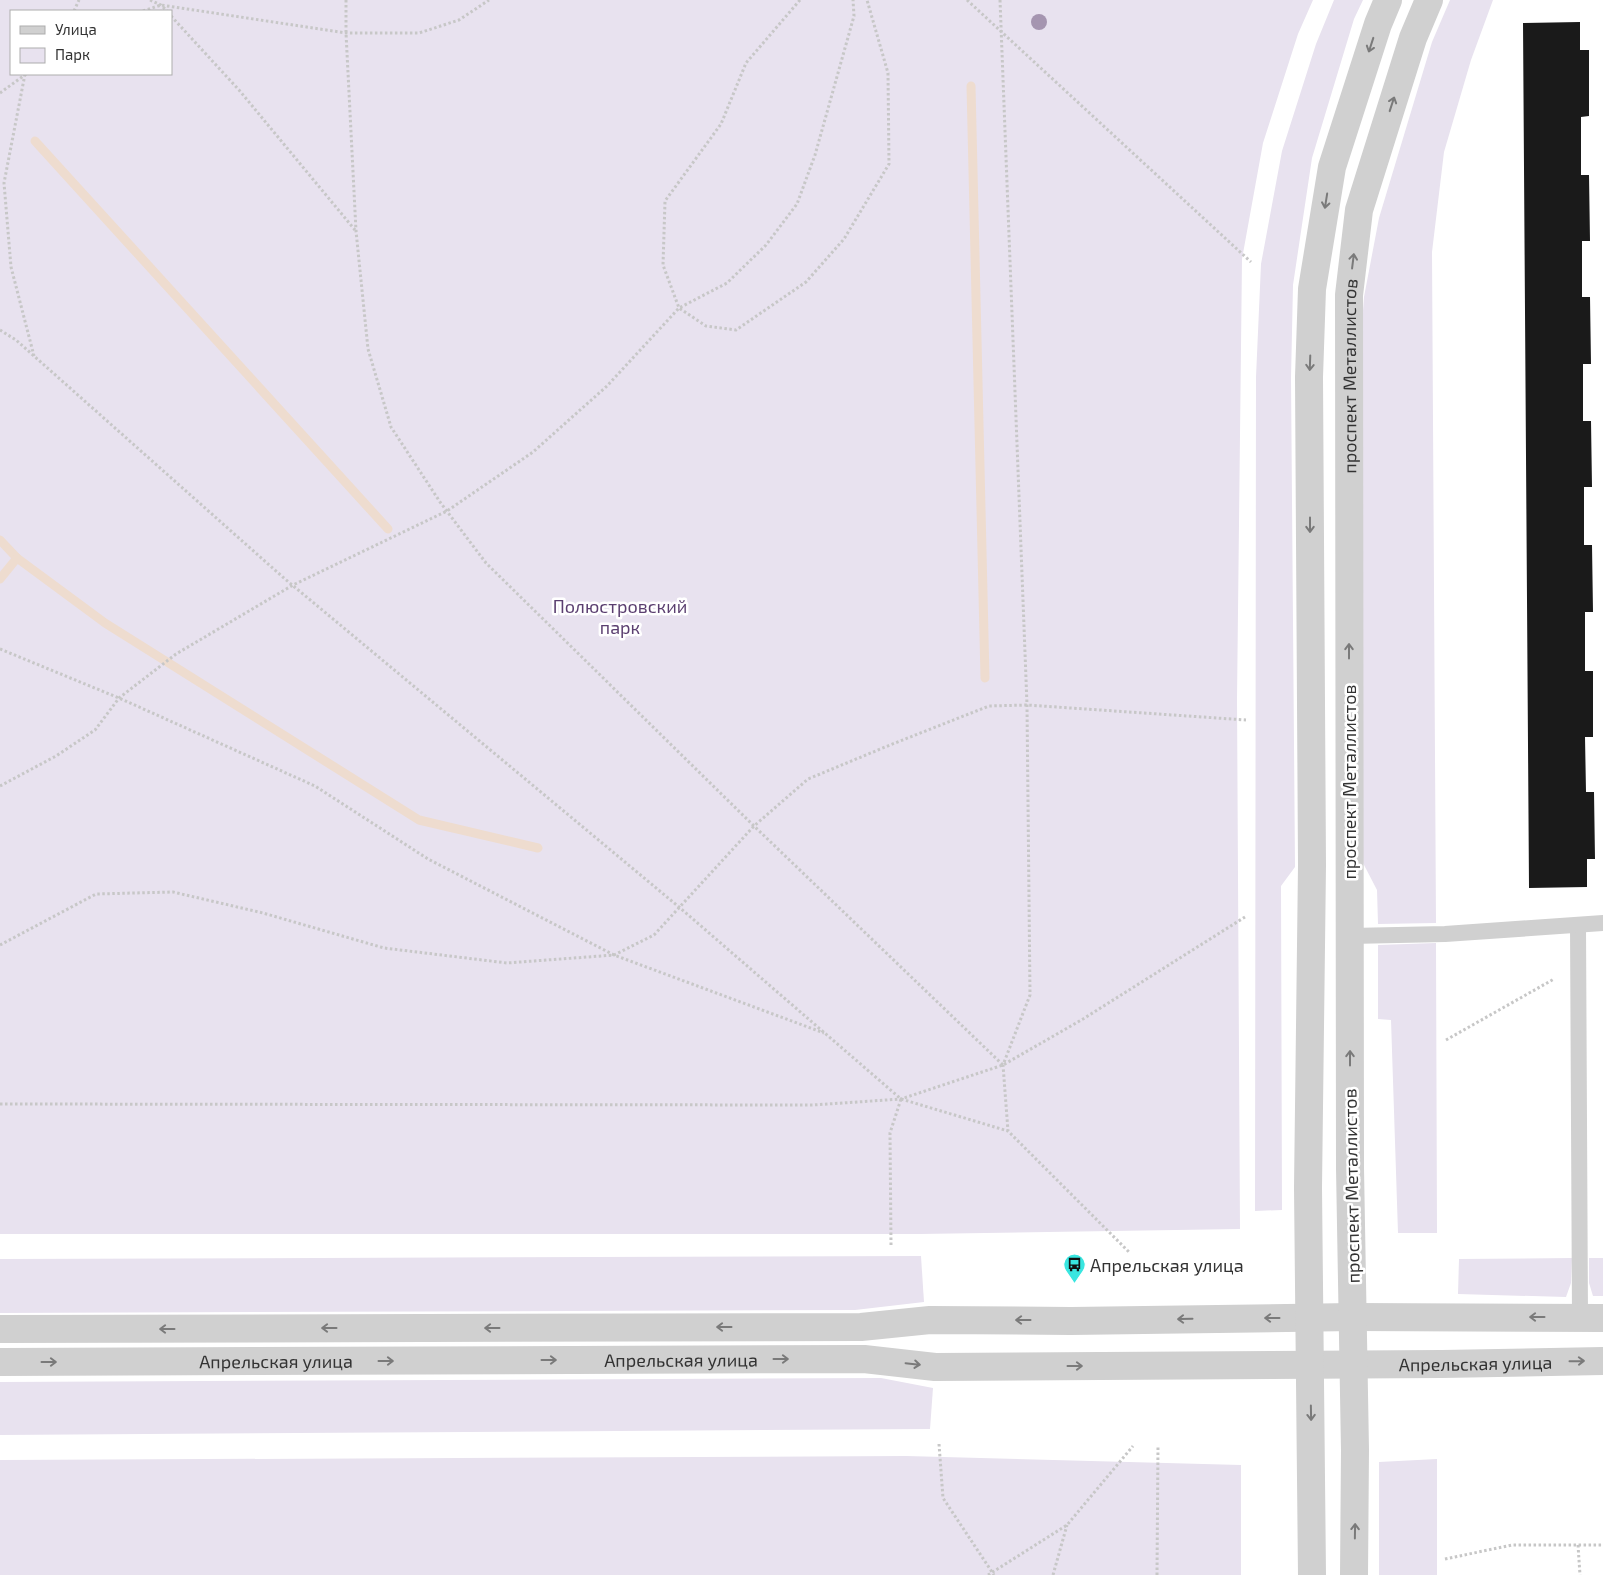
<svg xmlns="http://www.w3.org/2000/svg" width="1603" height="1575" viewBox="0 0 1603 1575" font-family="'Exo 2',sans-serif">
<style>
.green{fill:#e8e2ef;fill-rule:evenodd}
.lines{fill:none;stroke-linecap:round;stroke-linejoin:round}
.stream{stroke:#eedccf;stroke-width:9}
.building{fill:#1a1a1a}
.path{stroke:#c7c7c7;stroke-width:3;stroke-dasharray:2.5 2.5;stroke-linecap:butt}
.service{stroke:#d0d0d0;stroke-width:16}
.tertiary{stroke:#d0d0d0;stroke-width:28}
.tree{fill:#a595b0}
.oneway{stroke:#7a7a7a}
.labels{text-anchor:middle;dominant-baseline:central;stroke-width:5;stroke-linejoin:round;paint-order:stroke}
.street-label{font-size:18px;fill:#333;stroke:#fff}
.park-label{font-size:18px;fill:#5b3f70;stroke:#fff}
.poi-label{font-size:18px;fill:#333;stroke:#fff;text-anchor:start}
</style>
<rect width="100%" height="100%" fill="#fff"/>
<g class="green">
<path d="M 0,0 L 1313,0 L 1298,34 L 1263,143 L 1242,259 L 1237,700 L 1240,1229 L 920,1234 L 0,1234 ZM 11,11 L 171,11 L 171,74 L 11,74 Z"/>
<polygon points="1334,0 1363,0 1354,19 1312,158 1293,285 1291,378 1295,867 1281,886 1282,1210 1255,1211 1256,377 1261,264 1282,151 1316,44"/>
<polygon points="1450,0 1493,0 1471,60 1444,152 1432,252 1436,923 1378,924 1377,890 1363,863 1359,365 1364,297 1379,218 1432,42"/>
<polygon points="1436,943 1437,1233 1398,1233 1391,1020 1378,1019 1378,945"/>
<polygon points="921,1256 924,1302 855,1310 0,1313 0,1259"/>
<polygon points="1572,1258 1571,1283 1566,1297 1458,1294 1459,1259"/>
<polygon points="1589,1258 1603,1258 1603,1296 1593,1296 1589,1283"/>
<polygon points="881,1378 933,1388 930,1429 0,1435 0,1382"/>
<polygon points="906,1456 1241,1465 1241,1575 0,1575 0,1460"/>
<polygon points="1437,1459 1437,1575 1379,1575 1379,1462"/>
</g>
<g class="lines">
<g class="stream">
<polyline points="971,86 985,678"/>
<polyline points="35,141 388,529"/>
<polyline points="0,540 17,558 105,623 419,820 538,848"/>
<polyline points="0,579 17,558"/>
</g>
</g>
<polygon class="building" points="1580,22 1580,50 1589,50 1589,116 1581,117 1581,175 1589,175 1590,241 1582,241 1582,297 1590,297 1591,364 1583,364 1583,421 1591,421 1592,487 1584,487 1584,545 1592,545 1593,612 1585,612 1585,671 1593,671 1593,737 1585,737 1586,792 1594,792 1595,859 1587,859 1587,887 1529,888 1523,23"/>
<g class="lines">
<g class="path">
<polyline points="150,0 161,5 167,11"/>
<polyline points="346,0 346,33 356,231 368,349 391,427 440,502 486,563 754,826 1003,1065"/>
<polyline points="800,0 746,63 721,124 665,201 663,265 679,308 706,326 736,330 806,282 844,239 889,164 888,73 867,0"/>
<polyline points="967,0 1251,262"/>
<polyline points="1000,0 1027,705 1030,995 1003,1065 1008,1131 1129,1252"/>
<polyline points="74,11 79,0"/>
<polyline points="143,11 161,5 346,33 419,33 459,20 489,0"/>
<polyline points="171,16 239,90 355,230"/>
<polyline points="25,74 4,183 11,267 34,356"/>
<polyline points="0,93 26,74"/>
<polyline points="0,330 16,340 285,579 679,907 901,1099 1008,1131"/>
<polyline points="0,649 119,698 315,786 428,859 614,955 824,1033"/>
<polyline points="0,786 56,756 95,730 119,698 176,654 293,585 447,511 533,452 607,386 679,308 727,283 766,245 797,204 815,155 854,16 853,0"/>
<polyline points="0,945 96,894 173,892 263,913 384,948 507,963 614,955 654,935 754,826 808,779 890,745 989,706 1027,705 1246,720"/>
<polyline points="1446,1040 1554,979"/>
<polyline points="0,1104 813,1105 901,1099 1003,1065 1083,1019 1245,917"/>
<polyline points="891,1245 890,1133 901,1099"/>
<polyline points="939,1444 943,1498 994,1575"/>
<polyline points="1578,1545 1580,1575"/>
<polyline points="1445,1559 1512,1545 1603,1545"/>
<polyline points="988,1575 1067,1525 1133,1446"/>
<polyline points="1053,1575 1067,1525"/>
<polyline points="1157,1575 1158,1446"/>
</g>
<g class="service">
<polyline points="1578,925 1580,1317"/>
<polyline points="1350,936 1445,934 1603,923"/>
</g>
<g class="tertiary">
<polyline points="0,1329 861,1327 930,1320 1071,1321 1353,1317 1603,1318"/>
<path id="s1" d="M 0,1362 L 864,1359 L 935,1367 L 1442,1364 L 1603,1361"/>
<polyline points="1312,1575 1308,1188 1312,865 1309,377 1312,289 1332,167 1378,24 1388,0"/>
<path id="s2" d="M 1354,1575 L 1355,1450 L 1350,1168 L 1349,295 L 1359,210 L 1413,38 L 1429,0"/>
</g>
</g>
<circle class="tree" cx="1039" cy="22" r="8"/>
<defs><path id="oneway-shaft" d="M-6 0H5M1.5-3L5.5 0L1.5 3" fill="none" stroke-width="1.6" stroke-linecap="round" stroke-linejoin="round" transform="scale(1.25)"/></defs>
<g class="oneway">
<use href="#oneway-shaft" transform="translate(1371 45) rotate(108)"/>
<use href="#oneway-shaft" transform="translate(1392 104) rotate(-72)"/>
<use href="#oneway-shaft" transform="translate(1326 201) rotate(99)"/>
<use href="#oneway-shaft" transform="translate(1353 261) rotate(-83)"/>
<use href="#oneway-shaft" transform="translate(1310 363) rotate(92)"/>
<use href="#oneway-shaft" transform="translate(1310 525) rotate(90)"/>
<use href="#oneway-shaft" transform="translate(1349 651) rotate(-90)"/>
<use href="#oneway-shaft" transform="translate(1350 1058) rotate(-90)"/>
<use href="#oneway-shaft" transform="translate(1537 1317) rotate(-180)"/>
<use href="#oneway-shaft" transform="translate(1272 1318) rotate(180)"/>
<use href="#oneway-shaft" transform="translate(1185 1319) rotate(179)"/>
<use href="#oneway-shaft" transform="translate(1023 1320) rotate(-180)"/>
<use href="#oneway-shaft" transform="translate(724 1327) rotate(180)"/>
<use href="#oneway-shaft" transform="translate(329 1328) rotate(180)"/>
<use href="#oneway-shaft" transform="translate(492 1328) rotate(180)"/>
<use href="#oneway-shaft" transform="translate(167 1329) rotate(180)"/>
<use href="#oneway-shaft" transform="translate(781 1359)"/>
<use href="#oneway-shaft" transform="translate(549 1360)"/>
<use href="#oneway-shaft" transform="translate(386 1361)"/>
<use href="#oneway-shaft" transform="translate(1577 1361) rotate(-1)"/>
<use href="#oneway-shaft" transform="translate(49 1362)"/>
<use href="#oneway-shaft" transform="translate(913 1364) rotate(6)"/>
<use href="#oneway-shaft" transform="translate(1075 1366)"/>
<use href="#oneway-shaft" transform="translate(1311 1413) rotate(89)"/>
<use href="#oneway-shaft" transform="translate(1355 1531) rotate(-89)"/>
</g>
<defs>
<symbol id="bus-pin" viewBox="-11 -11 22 30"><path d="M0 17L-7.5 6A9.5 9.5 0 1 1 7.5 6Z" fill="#39e6e0" stroke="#fff"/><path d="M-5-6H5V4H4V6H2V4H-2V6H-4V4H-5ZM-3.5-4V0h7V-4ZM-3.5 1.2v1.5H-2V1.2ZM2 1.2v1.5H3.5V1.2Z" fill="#111"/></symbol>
</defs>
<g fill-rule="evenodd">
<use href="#bus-pin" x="1062" y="1252" width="25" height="34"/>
</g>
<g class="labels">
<g class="street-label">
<text stroke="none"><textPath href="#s2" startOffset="1199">проспект Металлистов</textPath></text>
<text transform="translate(1349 782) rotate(-90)">проспект Металлистов</text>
<text transform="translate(1351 1186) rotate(-91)">проспект Металлистов</text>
<text stroke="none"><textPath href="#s1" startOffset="681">Апрельская улица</textPath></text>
<text stroke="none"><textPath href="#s1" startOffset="276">Апрельская улица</textPath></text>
<text stroke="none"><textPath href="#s1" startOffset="1476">Апрельская улица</textPath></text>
</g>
<g class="park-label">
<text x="620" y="606">Полюстровский<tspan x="620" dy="21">парк</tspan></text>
</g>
<g class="poi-label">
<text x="1090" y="1265">Апрельская улица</text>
</g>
</g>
<rect x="10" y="10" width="162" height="65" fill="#ffffff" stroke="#adadad"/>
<rect x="20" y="26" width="25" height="8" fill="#d0d0d0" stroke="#adadad"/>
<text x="55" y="35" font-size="15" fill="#333333">Улица</text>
<rect x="20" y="48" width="25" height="15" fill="#e8e2ef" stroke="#adadad"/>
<text x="55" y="60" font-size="15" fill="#333333">Парк</text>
</svg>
